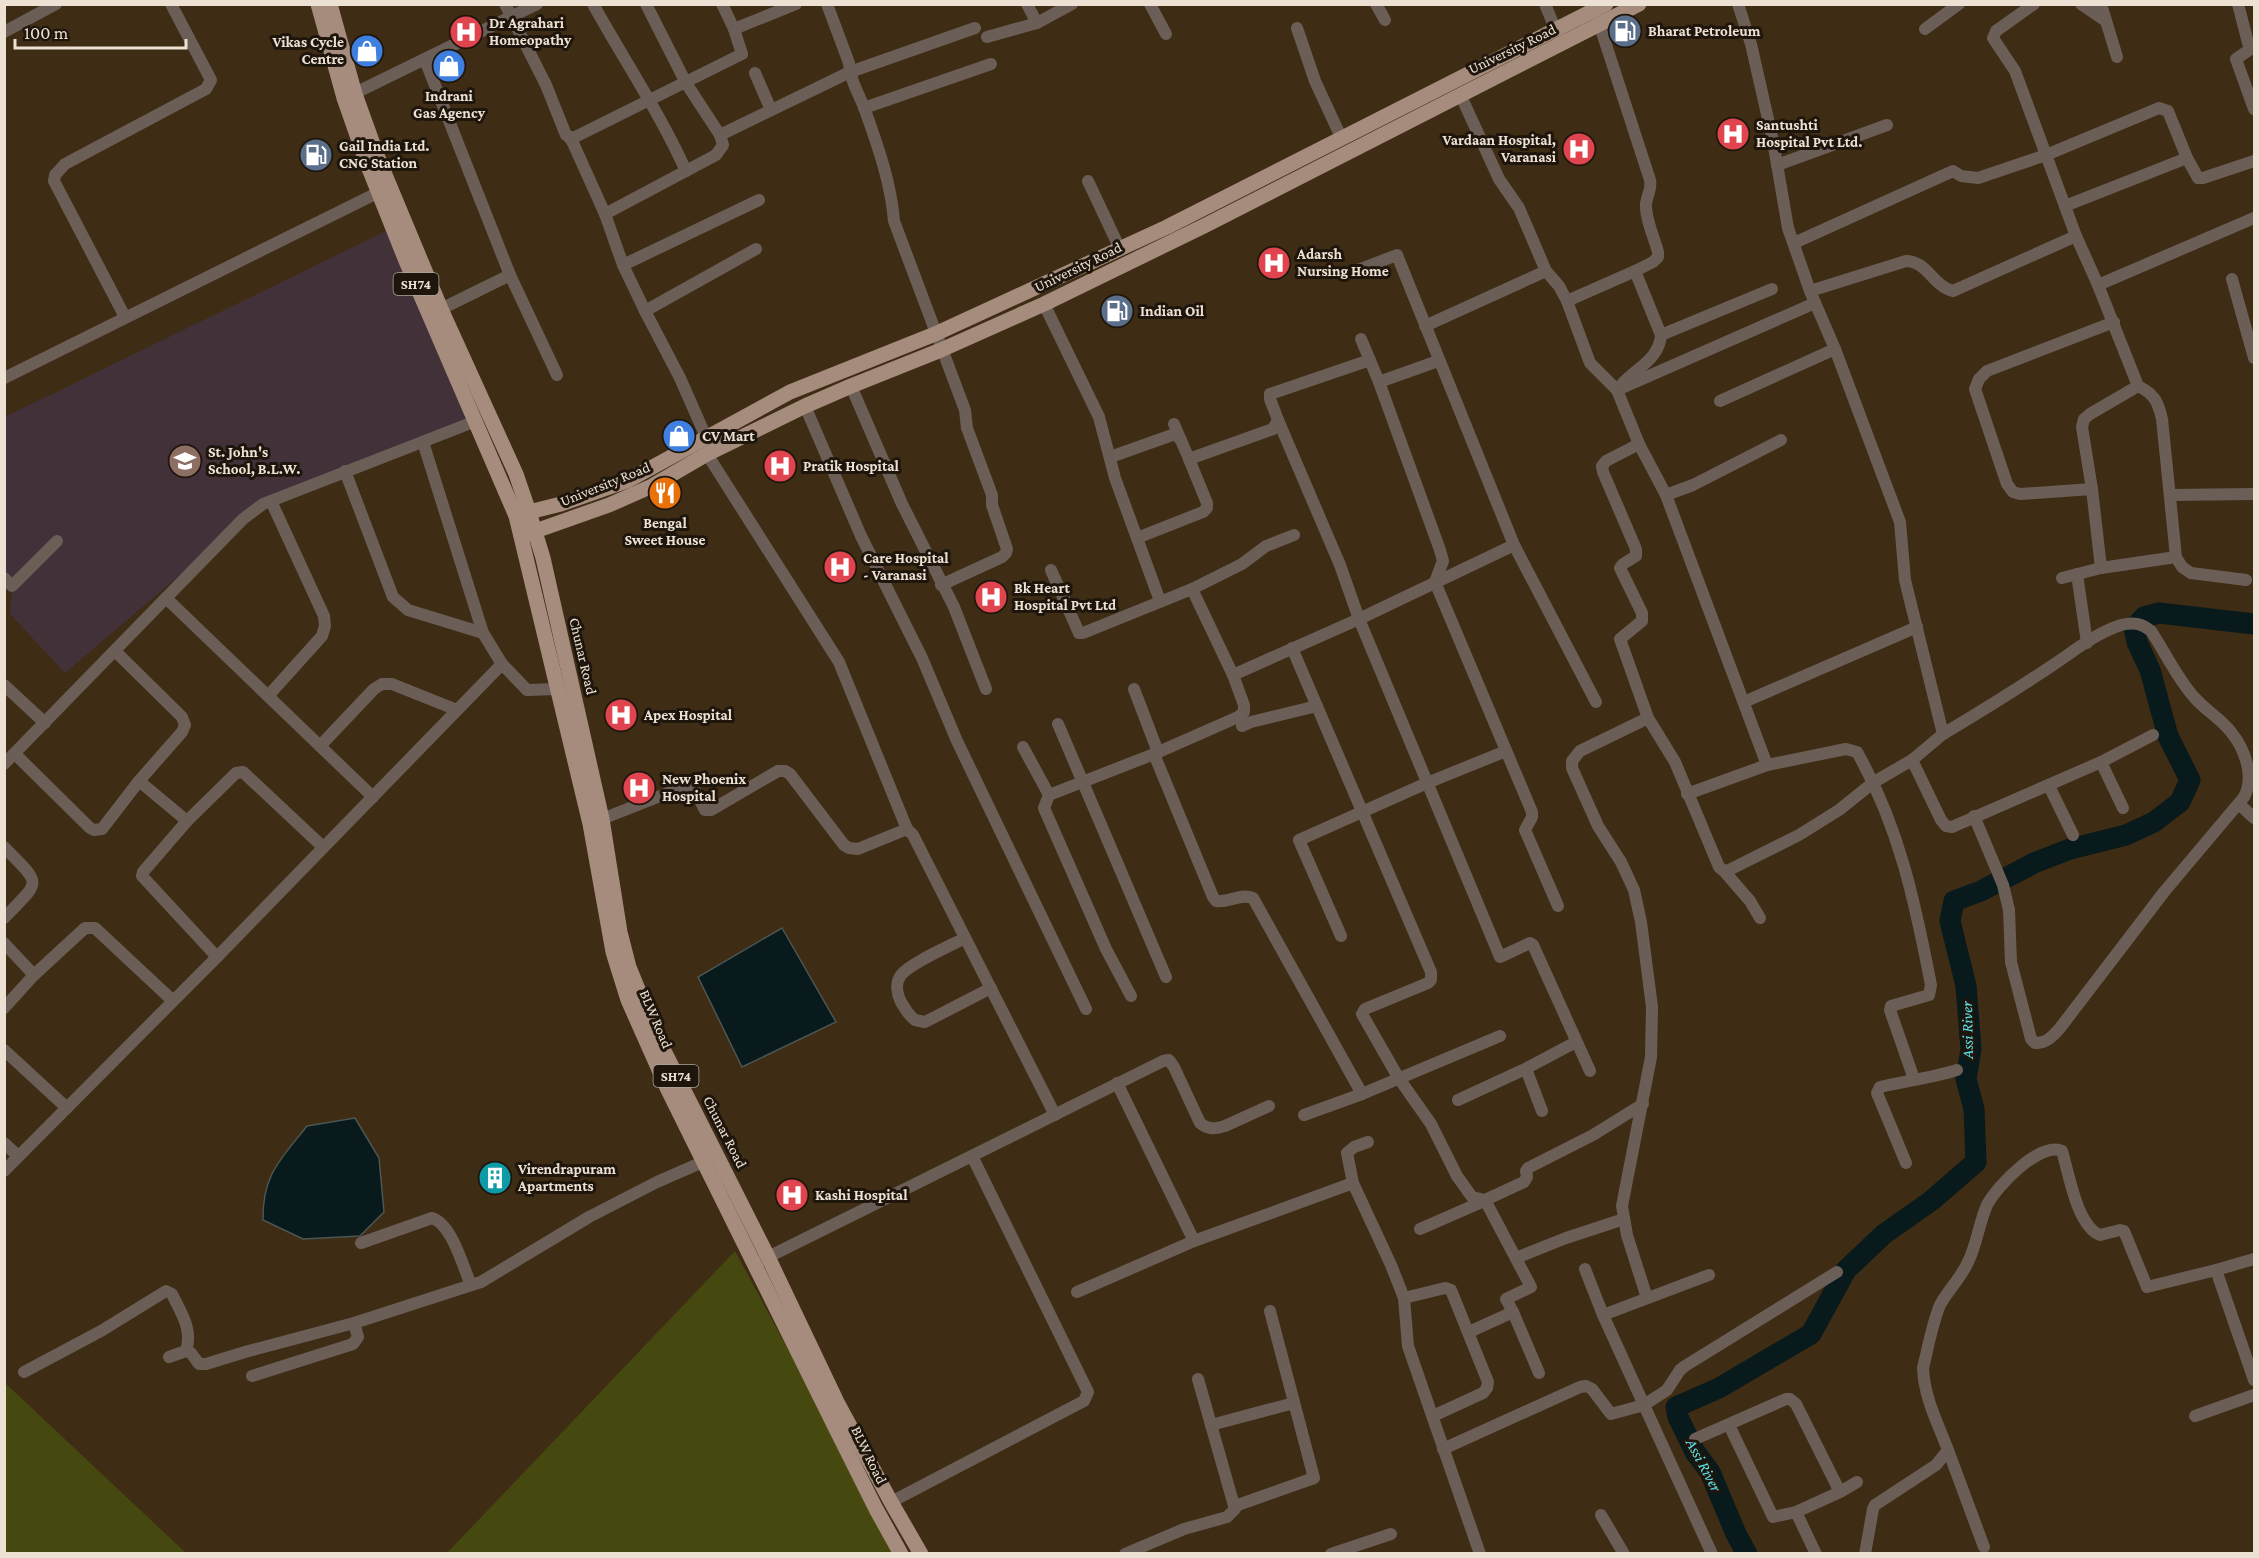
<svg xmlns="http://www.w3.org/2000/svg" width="2259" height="1558" viewBox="0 0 2259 1558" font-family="'Crimson Pro',serif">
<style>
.education{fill:#43313a}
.green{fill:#46490f}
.water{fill:#081a1b;stroke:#4d5652;stroke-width:1.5}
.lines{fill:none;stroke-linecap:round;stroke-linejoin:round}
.river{stroke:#081a1b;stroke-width:21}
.minor{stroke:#6b5e57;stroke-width:12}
.major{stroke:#a58c7c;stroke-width:15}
.labels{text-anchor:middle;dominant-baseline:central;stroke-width:6;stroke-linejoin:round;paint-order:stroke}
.shield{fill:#1e160c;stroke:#afa497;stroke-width:1.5}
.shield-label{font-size:14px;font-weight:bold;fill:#ede1d3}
.poi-label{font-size:15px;font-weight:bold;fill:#ede1d3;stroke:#1e160c;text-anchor:start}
.street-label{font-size:15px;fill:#ede1d3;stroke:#1e160c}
.water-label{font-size:16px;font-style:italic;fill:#5de6f0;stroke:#1e160c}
</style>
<rect width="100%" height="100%" fill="#3e2c15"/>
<polygon class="education" points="386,231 467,419 263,504 65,673 10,614 12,586 5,579 5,417"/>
<g class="green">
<polygon points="735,1251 873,1507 902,1554 446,1554"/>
<polygon points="4,1383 5,1383 186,1553 5,1553"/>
</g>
<g class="water">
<polygon points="782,928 836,1022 742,1067 698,977"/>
<path d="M 355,1118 L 379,1158 L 384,1212 L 360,1236 L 303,1239 L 263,1220 C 262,1175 281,1159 307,1126 Z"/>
</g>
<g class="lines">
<polyline class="river" points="1747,1554 1736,1534 1710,1472 1695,1452 1678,1417 1676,1407 1719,1388 1811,1334 1846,1270 1884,1234 1931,1201 1976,1162 1974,1109 1966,1079 1971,1049 1966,986 1950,921 1954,901 1981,891 2034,863 2070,849 2126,835 2154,822 2180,802 2190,780 2168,736 2150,670 2137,642 2134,628 2144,617 2159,613 2254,624"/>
<g class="minor">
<polyline points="505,4 546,85 566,135 573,138 742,54 734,29 796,4"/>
<path d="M 593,4 C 624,60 660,113 686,171"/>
<polyline points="646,4 686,83 720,135 723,145 716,155 605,214 623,265 645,311 680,378 706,437"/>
<polyline points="722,4 734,29"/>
<path d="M 827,4 L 849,63 C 850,79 858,93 864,107 C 877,144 891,182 894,221 L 965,410 L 967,428 L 992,495 L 992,505 L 1007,549 L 1006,553 L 1002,557 L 941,585"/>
<polyline points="1027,4 1037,23"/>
<polyline points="1150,4 1166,34"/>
<polyline points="1376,4 1385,20"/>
<polyline points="1545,4 1559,38"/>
<polyline points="2034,4 1996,31 1993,38 2015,71 2076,236 2098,285 2138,386 2090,414 2084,419 2082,427 2092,489 2101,568"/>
<polyline points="2081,4 2106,21"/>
<polyline points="2101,4 2117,57"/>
<polyline points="2238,4 2248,43 2254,49"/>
<path d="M 1597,17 L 1650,180 C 1652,189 1647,195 1646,204 C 1645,218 1654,237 1658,252 L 1658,257 L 1653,262 L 1635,271 L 1661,335 C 1659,362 1631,370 1617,390 L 1639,444 L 1666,495 L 1767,765"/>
<polyline points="1297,28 1315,81 1341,137"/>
<polyline points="1925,29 1959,4"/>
<polyline points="4,32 56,4"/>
<polyline points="987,37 1037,23 1072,4"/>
<polyline points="2252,48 2236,59 2254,109"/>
<polyline points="425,60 510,275"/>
<polyline points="755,73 771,110"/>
<polyline points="1460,94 1499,179 1519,208 1546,271 1559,286 1567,301 1590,363 1617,390 1815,303"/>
<polyline points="349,96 537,4"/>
<polyline points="864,108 991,64"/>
<polyline points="720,135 850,72 975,28"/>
<polyline points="569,137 573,143 605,214"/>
<polyline points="1777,165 1887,125"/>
<polyline points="1088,181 1120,249"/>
<polyline points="2065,206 2187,158"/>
<polyline points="1794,243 1953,171 1961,176 1978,178 2046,155 2159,108 2168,111 2187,158 2198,178 2203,178 2254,161"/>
<polyline points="623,265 759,200"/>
<polyline points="1350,273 1397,255 1514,545 1596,702"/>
<polyline points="2232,279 2254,358"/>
<polyline points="2098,285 2254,218"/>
<path d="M 1810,291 L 1906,261 C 1927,261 1933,286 1953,291 L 2076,236"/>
<polyline points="1567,301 1635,271"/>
<polyline points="1044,304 1099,417 1115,478 1160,601"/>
<polyline points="441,309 510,275 557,375"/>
<polyline points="645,311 756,249"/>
<polyline points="125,317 54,181 55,175 65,164 206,89 211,80 171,4"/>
<polyline points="1425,326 1546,271"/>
<polyline points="1661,335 1772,289"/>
<polyline points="1361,339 1379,382 1440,550 1443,561 1435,582 1532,812 1532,817 1525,830 1558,906"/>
<polyline points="4,378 385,189"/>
<polyline points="1379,382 1438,361"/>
<polyline points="851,386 902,504 954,607 986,689"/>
<path d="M 2138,386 C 2154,394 2158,401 2162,419 L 2176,557 L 2182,567 L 2191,573 L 2246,580"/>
<polyline points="1720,401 1835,349"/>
<polyline points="805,406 861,536 922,658 957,741 1086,1009"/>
<polyline points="1278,420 1340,565 1359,619 1500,957 1530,943 1533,945 1590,1071"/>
<polyline points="1174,424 1189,459"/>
<polyline points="423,442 483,633"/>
<polyline points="1639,444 1606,461 1602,466 1603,472 1636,549 1636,556 1623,564 1620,568 1642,613 1642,621 1620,639 1648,718 1675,762 1719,867 1724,871 1729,870 1799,835 1839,810 1874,782 1912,760 1943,734 1905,580 1900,522 1835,349 1810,291 1788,228 1773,141 1751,44 1738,4"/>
<polyline points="707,454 839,662 907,829"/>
<polyline points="1116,455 1175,434 1181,440"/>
<polyline points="345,471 393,597 408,610 483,633 502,664"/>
<polyline points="2092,489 2020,494 2013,492 2007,484 1975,389 1979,379 1987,371 2114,322"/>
<polyline points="1666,495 1693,485 1781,440"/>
<polyline points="2170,495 2254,494"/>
<polyline points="1137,538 1203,512 1207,508 1207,503 1189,459 1273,429 1278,420 1270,399 1270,394 1370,360"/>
<polyline points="1051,570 1079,633 1083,633 1192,589 1233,675"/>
<polyline points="2077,574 2087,643"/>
<polyline points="4,578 12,586 57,541"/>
<polyline points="2062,578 2101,568 2176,557"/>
<polyline points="1192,589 1242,564 1266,546 1294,535"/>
<polyline points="166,598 373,797"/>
<polyline points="1292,648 1431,972 1431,980 1428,983 1365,1009 1362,1014 1398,1077 1431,1124 1457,1176 1472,1197 1485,1200"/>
<polyline points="4,685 45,723"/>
<polyline points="1134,689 1158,752"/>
<polyline points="268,696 322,636 325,626 324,616 271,501"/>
<polyline points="1744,702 1917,627"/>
<polyline points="1058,724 1166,977"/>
<polyline points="1242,726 1251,722 1317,706"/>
<path d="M 1943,734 C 1980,712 2017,689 2053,665 C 2074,651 2096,633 2121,625 C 2133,622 2141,623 2151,631 C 2165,652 2177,678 2194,697 C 2205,710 2221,719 2231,732 C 2245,749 2255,777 2244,797 L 2164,892 L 2060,1028 C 2053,1036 2047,1043 2035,1043 L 2031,1039 L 2011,962 L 2009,910 L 2003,885 L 1974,816"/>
<polyline points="320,746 374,689 382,684 392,684 457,710"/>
<polyline points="1023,747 1049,795"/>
<polyline points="15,754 90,828 94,830 102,829 139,781 182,732 185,725 182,717 115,651"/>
<path d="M 1154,754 L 1213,897 L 1216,901 C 1229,903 1240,893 1253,898 L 1362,1094 L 1500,1036"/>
<polyline points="1912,760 1941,820 1946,826 1952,827 2101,762 2153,735"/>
<polyline points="2101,762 2123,808"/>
<polyline points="4,764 243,519 263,504 476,421"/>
<polyline points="139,781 187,821"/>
<polyline points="2049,786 2073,835"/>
<path d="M 1687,794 L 1767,765 L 1846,749 L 1857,752 C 1899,826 1915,902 1931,985 L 1929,995 L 1891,1006 L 1890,1010 L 1914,1079"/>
<polyline points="2239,804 2254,818"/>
<polyline points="602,819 688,785 694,789 705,810 711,810 778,771 785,771 790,774 844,845 849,848 858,849 907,829 913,835 1055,1115"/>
<path d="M 4,847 C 42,886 42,879 4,918"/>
<polyline points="1724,871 1750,901 1760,918"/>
<polyline points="1341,936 1299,840 1427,783 1506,751"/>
<path d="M 965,938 C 950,946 910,963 901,975 C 895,983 897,994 901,1002 C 905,1009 909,1016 915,1020 L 925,1022 L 991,988"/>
<polyline points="4,943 34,975"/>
<polyline points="217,957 142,876 143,872 187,821 236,773 243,772 323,847"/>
<polyline points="1131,996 1106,949 1044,808 1049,795 1154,754 1238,717 1244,712 1244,705 1233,675 1359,619 1514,545"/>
<polyline points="4,1008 34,975 85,928 95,928 172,1000"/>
<polyline points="4,1050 67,1108"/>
<polyline points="1526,1069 1542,1111"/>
<polyline points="1117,1083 1194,1241"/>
<polyline points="1458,1100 1523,1070 1576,1042"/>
<polyline points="1304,1115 1362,1094"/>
<polyline points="4,1143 18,1156"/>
<path d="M 1906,1163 L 1877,1093 L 1880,1087 C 1906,1081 1931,1078 1957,1070"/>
<polyline points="4,1171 217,957 502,664 527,690 558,689"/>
<polyline points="1353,1183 1347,1153 1354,1147 1368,1142"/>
<polyline points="1420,1229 1484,1201"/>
<path d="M 361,1243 L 432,1218 C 452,1224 463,1267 471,1285"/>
<polyline points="1516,1258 1566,1238 1624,1219"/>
<path d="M 756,1263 L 1163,1061 L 1169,1060 L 1174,1067 L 1200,1123 C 1208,1130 1215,1129 1225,1126 L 1269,1106"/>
<polyline points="1585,1269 1603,1315"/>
<polyline points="2216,1270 2254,1259"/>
<polyline points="1077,1292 1194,1241 1353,1183 1391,1265 1404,1298 1408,1346 1480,1554"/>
<polyline points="1404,1298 1445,1288 1451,1290 1488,1382 1487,1388 1483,1393 1433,1416"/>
<polyline points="1647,1298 1627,1235 1622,1206 1651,1057 1652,1007 1641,922 1634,890 1621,862 1598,826 1572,768 1572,761 1580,751 1648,718"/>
<polyline points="1513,1312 1539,1373"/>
<polyline points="1469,1332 1513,1312 1506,1299 1531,1287 1485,1200 1524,1182 1527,1177 1526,1171 1528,1168 1593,1135 1643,1104"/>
<polyline points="169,1357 186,1351 191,1353 199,1364 206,1364 245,1352 354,1323 481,1282 589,1217 657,1182 705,1161"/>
<path d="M 24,1372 L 101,1331 L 166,1291 L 172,1294 C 181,1313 193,1329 186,1351"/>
<polyline points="252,1376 353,1344 358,1337 354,1323"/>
<polyline points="2195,1416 2254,1395"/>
<polyline points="1211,1425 1294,1403"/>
<polyline points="1729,1425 1773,1517 1796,1512 1816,1554"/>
<polyline points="1695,1439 1786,1399 1790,1399 1796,1404 1840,1492 1857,1482"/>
<polyline points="1443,1449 1580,1387 1586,1386 1592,1389 1611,1414 1644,1405 1603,1315 1709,1275"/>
<polyline points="1948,1450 1984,1547"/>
<polyline points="891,1502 1084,1401 1088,1392 972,1156"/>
<polyline points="1235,1506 1314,1478 1270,1311"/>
<polyline points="1796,1512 1840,1492"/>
<polyline points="1601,1515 1624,1554"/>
<polyline points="1125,1554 1184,1529 1227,1517 1235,1509 1198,1379"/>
<polyline points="1331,1554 1391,1534"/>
<polyline points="1712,1554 1644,1405 1667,1390 1680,1370 1685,1366 1837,1272"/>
<path d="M 1865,1554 L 1873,1509 L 1875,1505 L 1936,1465 L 1948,1450 C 1938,1424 1924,1397 1923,1368 C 1928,1348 1932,1324 1940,1305 C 1948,1290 1961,1278 1968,1262 C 1977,1244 1979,1223 1987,1205 C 1996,1187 2040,1141 2062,1151 C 2069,1174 2077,1226 2100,1235 L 2120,1230 L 2124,1231 L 2147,1287 L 2216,1270 L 2254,1380"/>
</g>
<g class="major">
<polyline points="318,4 344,98 366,161 406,261 516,516 590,824 613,952 628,1000 668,1090 835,1427 876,1509 901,1554"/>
<polyline points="330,4 355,94 378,158 441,309 516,474 529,512 543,558 602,819 620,932 629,967 660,1043 768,1257 837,1402 891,1502 921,1554"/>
<polyline points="521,514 561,504 627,481 790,392 935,334 1167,227 1606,4"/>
<polyline points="527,534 609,505 652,486 707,454 805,406 851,386 941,350 1044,304 1204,226 1639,4"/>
</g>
</g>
<defs>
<symbol id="fuel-disc" viewBox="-11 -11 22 22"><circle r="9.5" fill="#5c6f8a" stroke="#1e160c"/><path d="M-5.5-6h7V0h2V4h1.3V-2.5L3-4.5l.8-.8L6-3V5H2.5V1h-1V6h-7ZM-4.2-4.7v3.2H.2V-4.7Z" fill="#fff"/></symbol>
<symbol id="hospital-disc" viewBox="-11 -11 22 22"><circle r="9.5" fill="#e0444e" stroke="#1e160c"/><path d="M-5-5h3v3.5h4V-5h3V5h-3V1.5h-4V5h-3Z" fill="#fff"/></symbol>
<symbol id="shop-disc" viewBox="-11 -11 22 22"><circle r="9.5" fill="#3f7fe0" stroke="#1e160c"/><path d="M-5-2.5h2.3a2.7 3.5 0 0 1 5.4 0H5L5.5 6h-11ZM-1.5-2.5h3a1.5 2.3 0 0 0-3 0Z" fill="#fff"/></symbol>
<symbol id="school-disc" viewBox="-11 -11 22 22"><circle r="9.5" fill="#8d6e63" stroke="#1e160c"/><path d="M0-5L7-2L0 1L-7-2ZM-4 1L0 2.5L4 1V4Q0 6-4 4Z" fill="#fff"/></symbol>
<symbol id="restaurant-disc" viewBox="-11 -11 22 22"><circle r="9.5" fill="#e8710a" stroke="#1e160c"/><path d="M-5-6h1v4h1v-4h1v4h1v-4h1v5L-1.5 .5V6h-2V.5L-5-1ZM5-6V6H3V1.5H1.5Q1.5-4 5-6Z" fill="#fff"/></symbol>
<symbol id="building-disc" viewBox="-11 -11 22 22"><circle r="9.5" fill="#0f9aa8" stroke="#1e160c"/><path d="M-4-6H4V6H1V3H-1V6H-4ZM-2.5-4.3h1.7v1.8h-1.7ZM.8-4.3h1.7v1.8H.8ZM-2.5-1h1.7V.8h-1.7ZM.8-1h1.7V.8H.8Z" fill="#fff"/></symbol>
</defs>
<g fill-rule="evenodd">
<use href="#fuel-disc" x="1606" y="12" width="38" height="38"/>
<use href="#hospital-disc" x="447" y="13" width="38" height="38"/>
<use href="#shop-disc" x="348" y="32" width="38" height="38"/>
<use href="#shop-disc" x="430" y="47" width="38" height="38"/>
<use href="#hospital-disc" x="1714" y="115" width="38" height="38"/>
<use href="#hospital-disc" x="1560" y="130" width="38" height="38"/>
<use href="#fuel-disc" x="297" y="136" width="38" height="38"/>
<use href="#hospital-disc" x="1255" y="244" width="38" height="38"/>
<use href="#fuel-disc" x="1098" y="292" width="38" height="38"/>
<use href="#shop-disc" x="660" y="417" width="38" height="38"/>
<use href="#school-disc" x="166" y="442" width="38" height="38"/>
<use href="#hospital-disc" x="761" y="447" width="38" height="38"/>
<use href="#restaurant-disc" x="646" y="474" width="38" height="38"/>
<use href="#hospital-disc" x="821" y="548" width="38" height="38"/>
<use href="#hospital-disc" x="972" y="578" width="38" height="38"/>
<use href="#hospital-disc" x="602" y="696" width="38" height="38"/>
<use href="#hospital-disc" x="620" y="769" width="38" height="38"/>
<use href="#building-disc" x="476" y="1159" width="38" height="38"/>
<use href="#hospital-disc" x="773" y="1176" width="38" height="38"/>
</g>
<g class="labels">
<g class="shield">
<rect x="393.5" y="273" width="45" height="22" rx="4.5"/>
<rect x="653.5" y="1065" width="45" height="22" rx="4.5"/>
</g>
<g class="shield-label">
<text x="416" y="284">SH74</text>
<text x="676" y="1076">SH74</text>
</g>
<g class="poi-label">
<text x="489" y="23">Dr Agrahari<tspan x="489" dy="17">Homeopathy</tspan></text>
<text x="1648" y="31">Bharat Petroleum</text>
<text x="344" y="42" text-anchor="end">Vikas Cycle<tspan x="344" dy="17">Centre</tspan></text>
<text x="449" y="96" text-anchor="middle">Indrani<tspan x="449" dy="17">Gas Agency</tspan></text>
<text x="1756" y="125">Santushti<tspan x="1756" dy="17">Hospital Pvt Ltd.</tspan></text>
<text x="1556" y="140" text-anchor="end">Vardaan Hospital,<tspan x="1556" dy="17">Varanasi</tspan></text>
<text x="339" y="146">Gail India Ltd.<tspan x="339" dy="17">CNG Station</tspan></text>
<text x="1297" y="254">Adarsh<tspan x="1297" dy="17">Nursing Home</tspan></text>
<text x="1140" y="311">Indian Oil</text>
<text x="702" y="436">CV Mart</text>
<text x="208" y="452">St. John's<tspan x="208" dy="17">School, B.L.W.</tspan></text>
<text x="803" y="466">Pratik Hospital</text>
<text x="665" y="523" text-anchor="middle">Bengal<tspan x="665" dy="17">Sweet House</tspan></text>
<text x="863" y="558">Care Hospital<tspan x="863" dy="17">- Varanasi</tspan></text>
<text x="1014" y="588">Bk Heart<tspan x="1014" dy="17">Hospital Pvt Ltd</tspan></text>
<text x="644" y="715">Apex Hospital</text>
<text x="662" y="779">New Phoenix<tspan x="662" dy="17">Hospital</tspan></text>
<text x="518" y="1169">Virendrapuram<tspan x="518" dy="17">Apartments</tspan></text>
<text x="815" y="1195">Kashi Hospital</text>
</g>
<g class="street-label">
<text transform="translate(1512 49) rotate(-26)">University Road</text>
<text transform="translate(1078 267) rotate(-26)">University Road</text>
<text transform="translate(605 484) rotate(-22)">University Road</text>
<text transform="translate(583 656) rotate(77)">Chunar Road</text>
<text transform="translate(656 1019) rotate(67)">BLW Road</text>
<text transform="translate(725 1132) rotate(63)">Chunar Road</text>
<text transform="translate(869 1455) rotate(64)">BLW Road</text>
</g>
<g class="water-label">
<text transform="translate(1967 1030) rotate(-91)">Assi River</text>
<text transform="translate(1704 1465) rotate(62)">Assi River</text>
</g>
</g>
<rect width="2259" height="1558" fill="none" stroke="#ede1d3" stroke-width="12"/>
<path d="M15 39v9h171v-9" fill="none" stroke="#ede1d3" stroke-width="3"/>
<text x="24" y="39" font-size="18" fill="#ede1d3" stroke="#1e160c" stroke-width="4.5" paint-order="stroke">100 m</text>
</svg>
